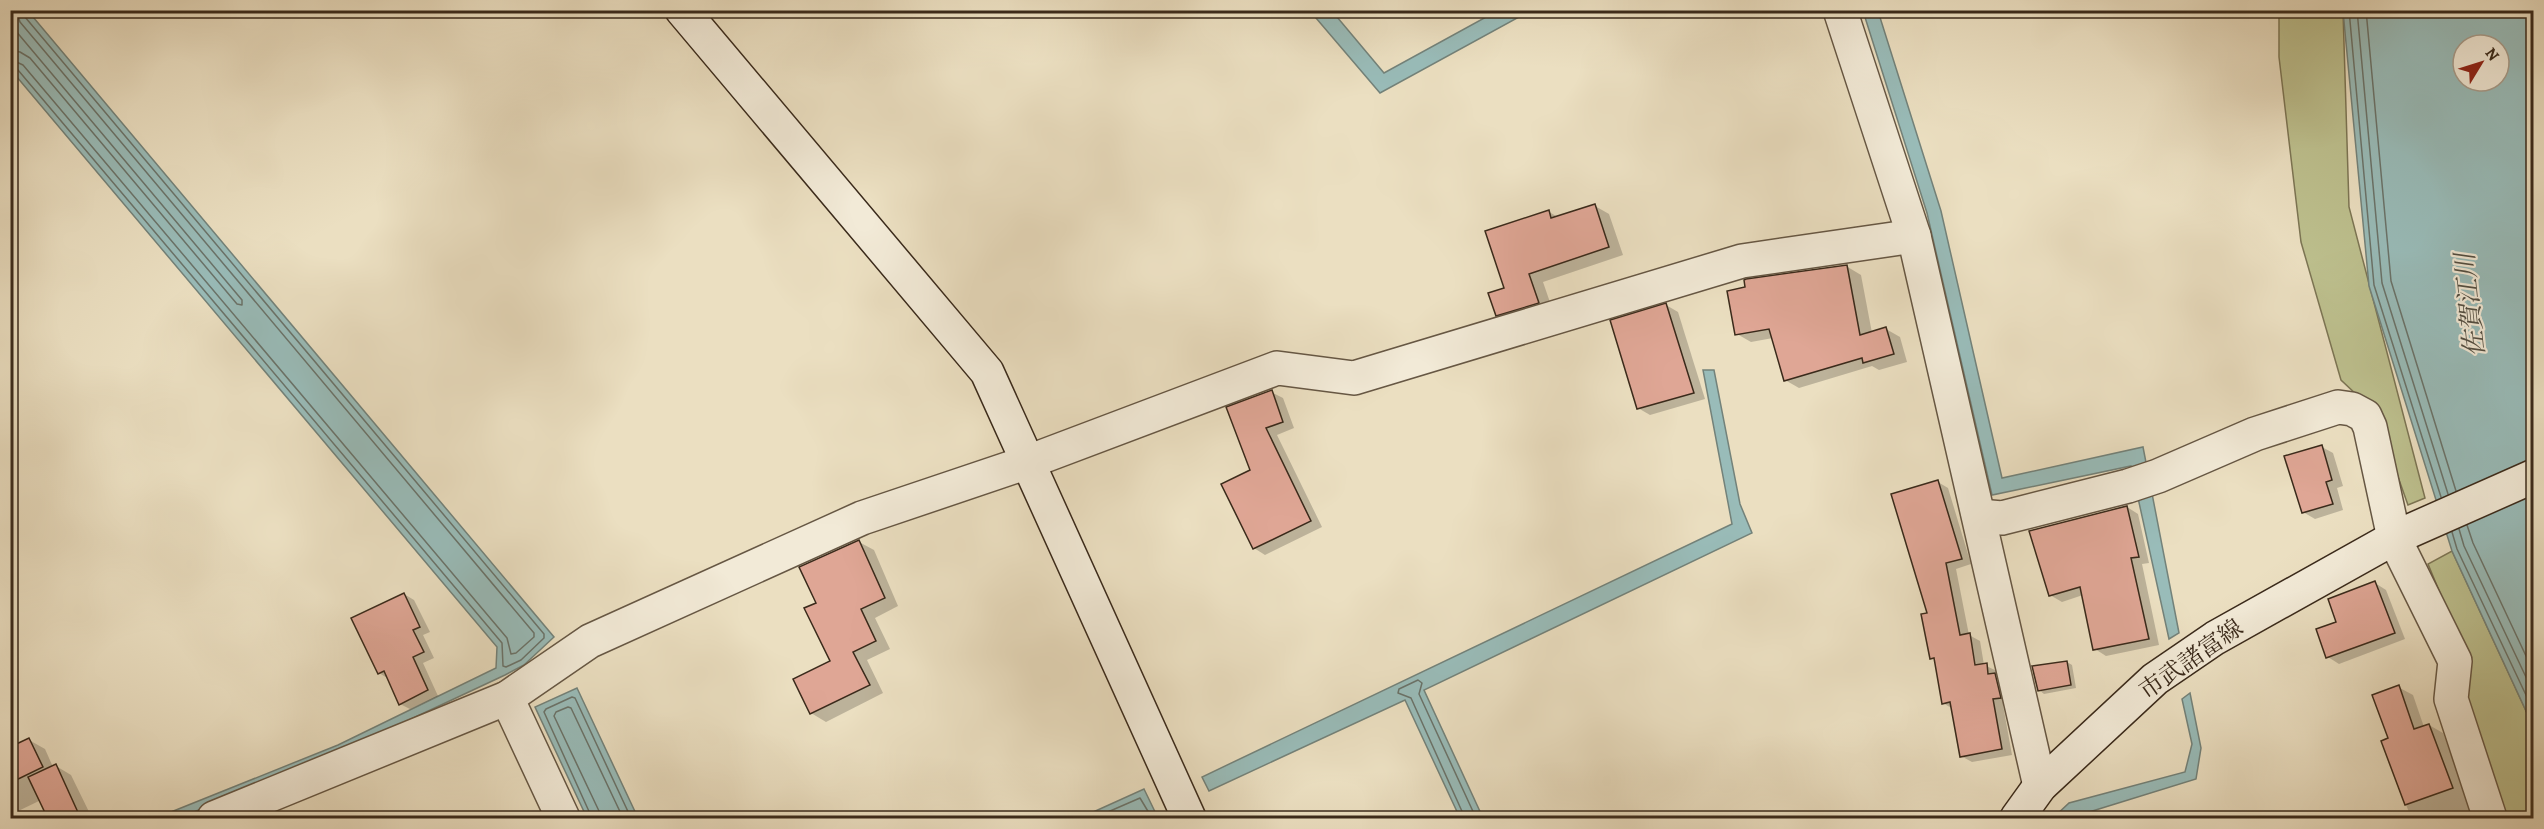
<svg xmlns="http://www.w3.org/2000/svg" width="2544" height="829" viewBox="0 0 2544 829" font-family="Alegreya,'Noto Serif JP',serif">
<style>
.green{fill:#bdc08e;stroke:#7c7554;stroke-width:1.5}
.water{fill:#99bcb9;stroke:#73827a;stroke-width:1.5;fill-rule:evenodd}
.shadow{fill:#0003}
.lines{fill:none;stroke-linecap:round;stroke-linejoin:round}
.shore{stroke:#6a736a;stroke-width:1.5}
.building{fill:#dfa695;stroke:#3a2a1b;stroke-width:1.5}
.street-casing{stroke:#665744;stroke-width:36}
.secondary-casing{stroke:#3a2a1b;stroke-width:36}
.street{stroke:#f2ead7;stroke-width:33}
.secondary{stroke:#f2ead7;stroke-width:33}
.labels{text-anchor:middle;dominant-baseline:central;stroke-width:4.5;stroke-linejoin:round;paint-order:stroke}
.street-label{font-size:24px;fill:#3a2a1b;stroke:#f2ead7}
.water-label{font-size:26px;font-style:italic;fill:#524e42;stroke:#f2ead7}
</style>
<rect width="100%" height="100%" fill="#ebdfc1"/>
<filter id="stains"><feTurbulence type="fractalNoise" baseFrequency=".00333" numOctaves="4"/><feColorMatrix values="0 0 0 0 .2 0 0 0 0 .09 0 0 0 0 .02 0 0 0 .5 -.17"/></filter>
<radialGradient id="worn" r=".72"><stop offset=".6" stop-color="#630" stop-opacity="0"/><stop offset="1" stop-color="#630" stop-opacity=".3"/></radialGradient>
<g class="green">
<polygon points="2279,11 2343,11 2349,207 2425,498 2408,505 2375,412 2341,380 2301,242 2279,57"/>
<polygon points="2452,551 2533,726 2533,818 2501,818 2459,699 2469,663 2428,564"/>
</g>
<g class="water">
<polygon points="10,11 28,11 554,637 524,665 505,675 345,750 179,818 156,818 338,745 496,668 497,647 11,70"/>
<polygon points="1310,11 1332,11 1384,73 1497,11 1530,11 1380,93"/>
<polygon points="1863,11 1878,11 1941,211 2002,478 2143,447 2179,633 2169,639 2131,466 1992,495 1927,213"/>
<path d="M 2343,11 L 2533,11 L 2533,726 L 2452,551 L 2369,286 ZM 2463,45 L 2499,45 L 2499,81 L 2463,81 Z"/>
<polygon points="1703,370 1714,370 1740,504 1752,533 1424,690 1483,818 1460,818 1405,700 1209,791 1202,777 1732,524"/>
<polygon points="577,688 638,818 587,818 535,707"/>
<polygon points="2190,693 2201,748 2196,779 2086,813 2079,818 2053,818 2069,803 2185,772 2192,744 2182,699"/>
<polygon points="1144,789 1158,818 1080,818"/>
</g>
<g class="shadow">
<polygon points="1595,206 1609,214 1623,255 1543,282 1553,311 1511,323 1497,315 1506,289 1549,212 1558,217"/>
<polygon points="1846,266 1861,275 1872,333 1886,329 1900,337 1907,362 1879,370 1872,366 1799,388 1785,380 1773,338 1751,342 1737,334"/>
<polygon points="1666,305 1678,312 1705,399 1650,415 1638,408"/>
<polygon points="1271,392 1283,398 1294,428 1277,435 1322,527 1265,555 1254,548 1252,470"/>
<polygon points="2322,447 2333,453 2343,486 2337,488 2343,510 2315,519 2303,512"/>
<polygon points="1938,482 1948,488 1971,564 1956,569 1969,635 1980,641 1984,665 1997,671 1998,676 2005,680 2010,703 2003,705 2012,755 1972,762 1961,756 1953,709 1943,703 1936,660 1931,658 1928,614"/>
<polygon points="2127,507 2138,514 2149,563 2142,564 2159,645 2106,656 2095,649 2083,595 2062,602 2050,595"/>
<polygon points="859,542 874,550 898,606 875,618 890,649 867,660 883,693 826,722 811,713 832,662 818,604"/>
<polygon points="2375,583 2386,590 2405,639 2339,664 2328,657 2338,623"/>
<polygon points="404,594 414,600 430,632 423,635 434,658 423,663 438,696 410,709 400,704 389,679 379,673"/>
<polygon points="2067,662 2072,665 2076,688 2044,694 2039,690"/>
<polygon points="2398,687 2413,695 2424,727 2429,725 2443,733 2475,818 2411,818 2383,741 2390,739"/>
<polygon points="29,740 45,749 53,767 56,766 71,775 92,818 50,818 41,800 10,815 10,749"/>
<polygon points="2274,815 2279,818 2265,818"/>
</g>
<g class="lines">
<g class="shore">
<polyline points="2349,10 2374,285 2441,497"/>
<polyline points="2357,10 2382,283 2448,494"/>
<polyline points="2366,10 2391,281 2456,491"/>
<polyline points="10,24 242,300 242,305 237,304 30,58 20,52 10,50"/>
<polyline points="10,59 23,65 507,638 511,654 516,653 534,637 534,633 20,22 16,10"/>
<polyline points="10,67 18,70 502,643 503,666 506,667 521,660 544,638 544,634 25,17 24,10"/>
<polyline points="2467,525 2473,543 2534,673"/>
<polyline points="2459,529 2464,546 2534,694"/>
<polyline points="2452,532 2457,549 2534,712"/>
<polyline points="592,818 544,712 546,709 572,697 575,698 631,818"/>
<polyline points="600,818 599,811 554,716 556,712 568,707 571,708 623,818"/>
<polyline points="1094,818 1140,798 1152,818"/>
<polyline points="1465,818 1411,698 1398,693 1399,689 1418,680 1422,683 1419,694 1476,818"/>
</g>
</g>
<g class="building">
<polygon points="1595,204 1609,247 1529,274 1539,303 1496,316 1488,293 1504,288 1485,231 1549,210 1551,218"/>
<polygon points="1847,265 1860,335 1886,327 1894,354 1863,363 1862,358 1784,381 1769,329 1735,335 1727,291 1745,287 1744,280 1746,279"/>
<polygon points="1666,303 1694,393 1637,409 1610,320"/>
<polygon points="1272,390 1283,422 1266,428 1311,521 1253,549 1221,484 1250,470 1226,407"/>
<polygon points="2322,445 2332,480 2326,482 2333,504 2302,513 2284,456"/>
<polygon points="1938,480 1962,559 1946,563 1960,635 1970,633 1975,665 1987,663 1988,674 1995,673 2001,698 1993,699 2002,749 1960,757 1950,702 1942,704 1934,658 1930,659 1921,614 1927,613 1891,494"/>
<polygon points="2127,506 2139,557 2131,558 2149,639 2093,650 2080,587 2049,596 2029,531"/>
<polygon points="859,540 885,598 861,609 876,641 853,652 870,685 810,714 793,679 830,661 804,608 816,603 799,567"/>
<polygon points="2375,581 2395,633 2326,658 2316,629 2336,622 2328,599"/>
<polygon points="404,593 420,627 413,630 424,652 413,657 428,690 399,705 384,671 378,674 351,618"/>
<polygon points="2067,661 2071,685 2038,691 2032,666"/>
<polygon points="2399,685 2414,729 2429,724 2453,788 2405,805 2381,741 2388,738 2372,695"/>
<polygon points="29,738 43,767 10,783 10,747"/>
<polygon points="56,764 81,819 48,819 28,777"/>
</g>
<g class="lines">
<defs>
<g id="street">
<polyline points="1840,10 1914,236 2040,786"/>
<polyline points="1979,516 2002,518 2128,486 2158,476 2255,434 2338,407 2352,409 2365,416 2370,427 2394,538 2455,661 2451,699 2490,818"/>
<polyline points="507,698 563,818"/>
<polyline points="214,818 507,698 590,641 862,518 1028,462 1277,368 1354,378 1742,261 1914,236"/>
</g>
<g id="secondary">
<polyline points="682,10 987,372 1189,818"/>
<polyline points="2017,818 2040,786 2155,679 2215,638 2394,538 2534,476"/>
</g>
</defs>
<use href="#street" class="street-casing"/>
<use href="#secondary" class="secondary-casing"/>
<use href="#street" class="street"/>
<use href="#secondary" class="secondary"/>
</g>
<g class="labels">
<g class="street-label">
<text transform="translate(2191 659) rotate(-35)">市武諸富線</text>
</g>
<g class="water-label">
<text transform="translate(2470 305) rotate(-96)">佐賀江川</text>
</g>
</g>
<rect width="2544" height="829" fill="none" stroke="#ebdfc1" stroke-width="36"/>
<rect x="12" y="12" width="2520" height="805" fill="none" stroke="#3a2a1b" stroke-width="3"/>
<rect x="18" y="18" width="2508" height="793" fill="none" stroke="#3a2a1b" stroke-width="1.5"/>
<g transform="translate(2481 63) rotate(52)"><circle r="28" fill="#f2ead7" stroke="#a89d8c" stroke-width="1.5"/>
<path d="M0-4.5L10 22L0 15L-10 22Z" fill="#8f2418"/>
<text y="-9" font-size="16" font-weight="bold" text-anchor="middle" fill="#3a2a1b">N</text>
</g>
<rect width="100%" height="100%" filter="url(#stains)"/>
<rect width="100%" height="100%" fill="url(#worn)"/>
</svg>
